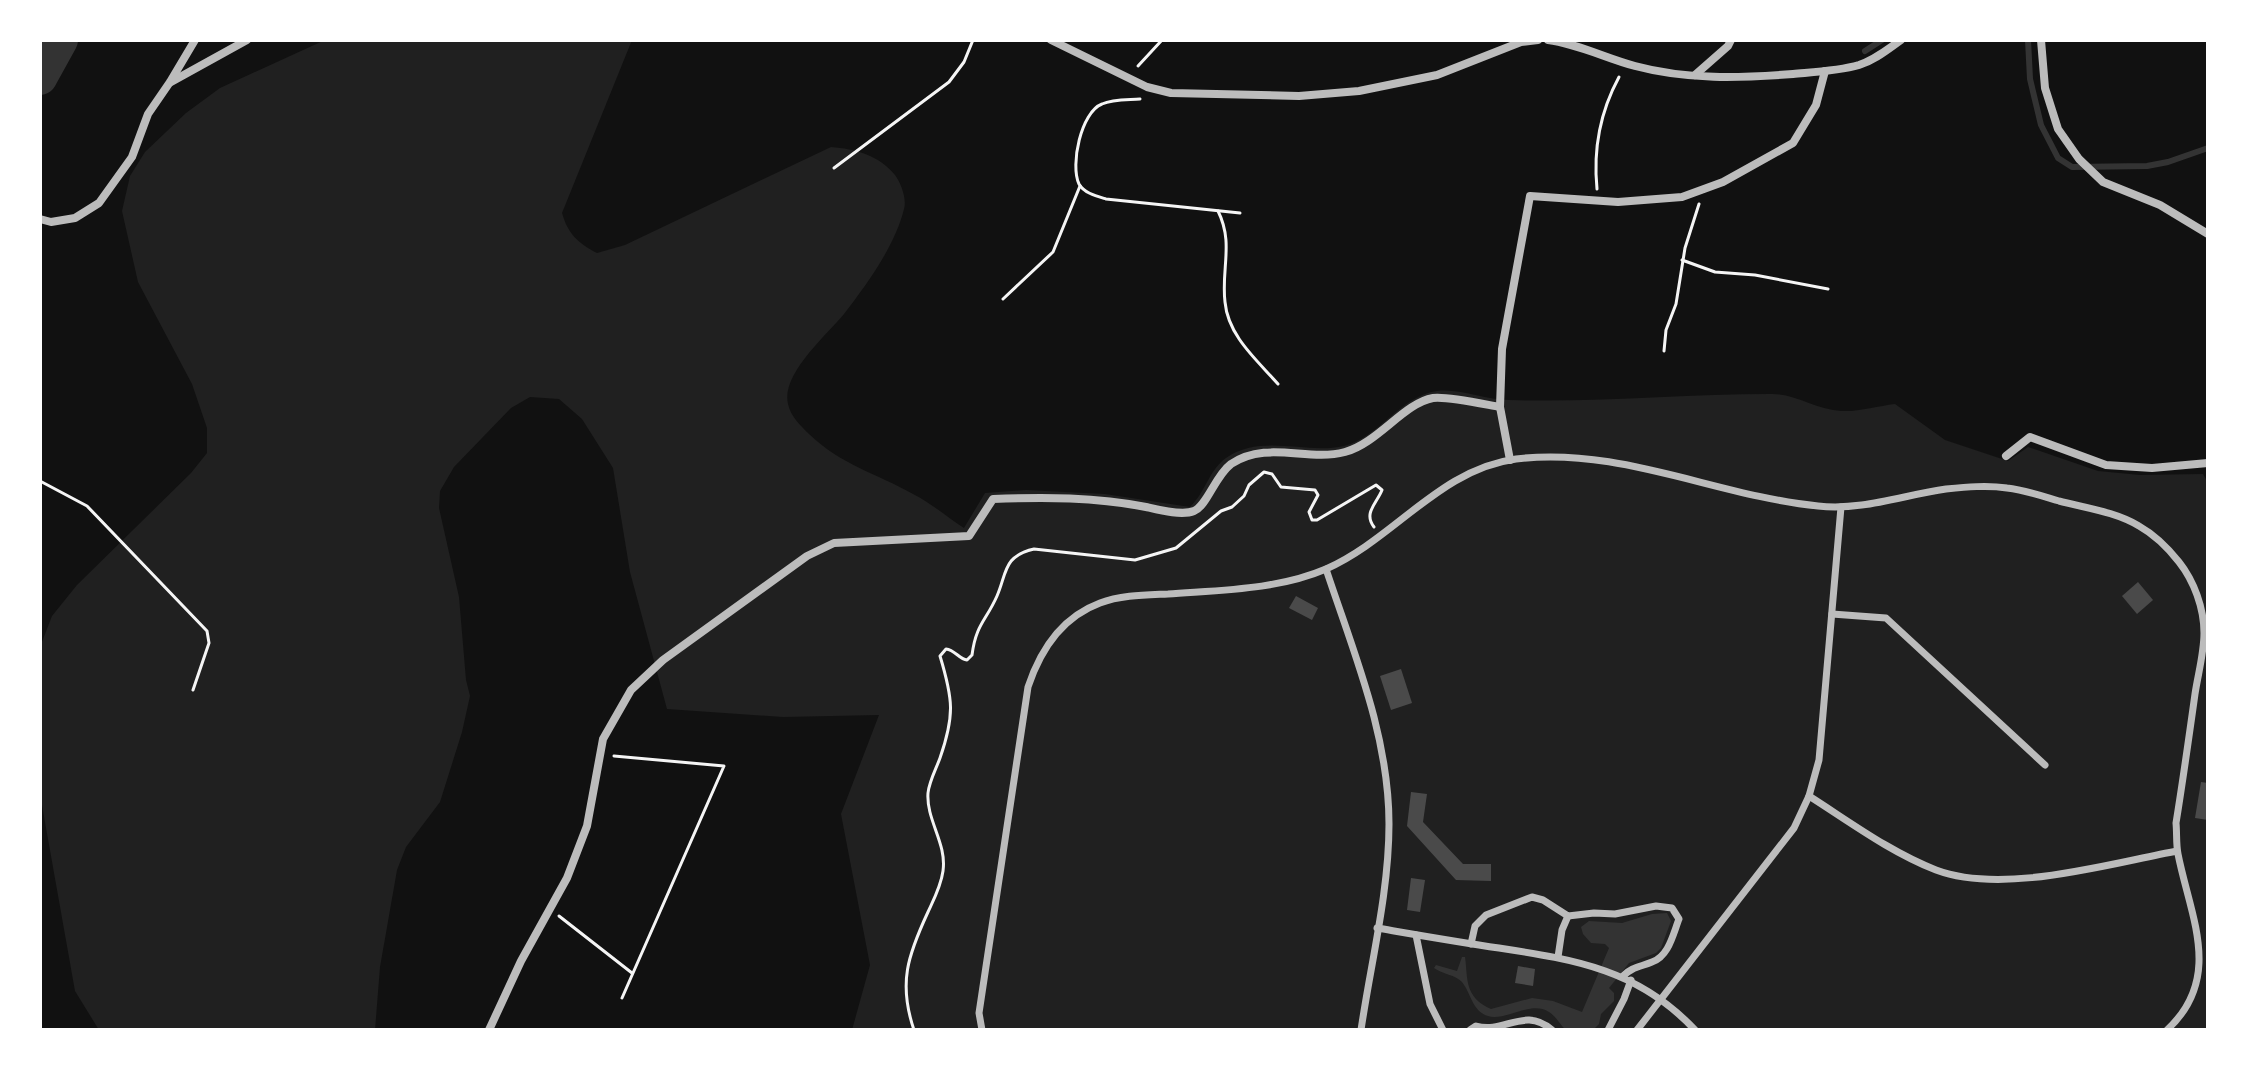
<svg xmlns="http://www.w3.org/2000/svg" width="2248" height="1070" viewBox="0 0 2248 1070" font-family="Poppins,sans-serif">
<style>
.green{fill:#202020}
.water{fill:#333}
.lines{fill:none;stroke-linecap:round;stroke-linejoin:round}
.stream{stroke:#333;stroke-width:6}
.river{stroke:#333;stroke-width:34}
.building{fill:#4a4a4a}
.path{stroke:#f5f5f5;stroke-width:3}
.pedestrian{stroke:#bcbcbc;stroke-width:7}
.minor{stroke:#bcbcbc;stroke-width:8}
</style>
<rect width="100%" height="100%" fill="#111"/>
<path class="green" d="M 325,40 L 632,40 L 562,213 C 568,234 578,243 597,253 L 625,245 L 831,147 C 855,149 879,155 895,175 C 901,183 907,199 904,209 C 895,246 867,284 844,314 C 826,336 781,374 788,404 C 791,417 800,425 809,434 C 841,465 876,473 913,494 C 931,503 947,517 964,528 L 985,493 L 1026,490 L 1105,494 L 1190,507 C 1205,493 1209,470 1226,458 C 1262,433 1306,455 1344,446 C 1380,437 1400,396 1437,391 C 1460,388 1485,400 1509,400 C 1596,403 1683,394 1770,394 C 1794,393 1817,410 1841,411 C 1858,412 1878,406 1895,404 L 1945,440 L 2008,461 L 2028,447 L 2098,471 L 2140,475 L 2203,474 L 2208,483 L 2208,1030 L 852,1030 L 870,965 L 841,814 L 879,715 L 783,717 L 667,709 L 630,572 L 613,468 L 582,419 L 559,399 L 530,397 L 511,408 L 454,467 L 440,491 L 439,508 L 459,597 L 466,680 L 470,696 L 462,732 L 440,802 L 406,847 L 397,870 L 380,967 L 375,1030 L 99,1030 L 75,991 L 40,794 L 40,647 L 52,616 L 77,585 L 191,473 L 207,453 L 207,428 L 192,384 L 138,282 L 122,211 L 130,176 L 145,152 L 186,113 L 220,88 Z"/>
<path class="water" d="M 1667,913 L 1671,921 L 1661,948 L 1656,953 L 1629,963 L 1609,988 L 1614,993 L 1614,1001 L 1601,1014 L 1599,1024 L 1593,1030 L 1566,1030 C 1560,1025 1556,1016 1549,1012 C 1531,1000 1504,1022 1488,1016 C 1472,1011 1471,993 1462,982 C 1456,975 1442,974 1434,968 L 1436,965 L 1457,971 L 1462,957 L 1465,957 C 1468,979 1464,997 1491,1009 L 1532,998 L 1553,1001 L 1582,1012 L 1609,948 L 1605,944 L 1591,943 L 1583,934 L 1581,927 L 1589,921 L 1622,923 L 1652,914 Z"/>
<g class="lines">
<g class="stream">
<polyline points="2028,40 2030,79 2041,125 2058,158 2072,167 2147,166 2168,162 2208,148"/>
<polyline points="1865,51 1882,40"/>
</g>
<polyline class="river" points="40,78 61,40"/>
</g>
<g class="building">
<polygon points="2138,582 2153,600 2137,614 2122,596"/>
<polygon points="1296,596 1318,608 1312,620 1289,608"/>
<polygon points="1401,669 1412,703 1391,710 1380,676"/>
<polygon points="2201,782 2208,783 2208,820 2195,818"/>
<polygon points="1411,792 1427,794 1423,822 1463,864 1491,864 1491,881 1456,880 1407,826"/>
<polygon points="1411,878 1425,880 1420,912 1407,910"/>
<polygon points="1518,966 1535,969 1533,986 1515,983"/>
</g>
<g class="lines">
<g class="path">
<polyline points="1138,66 1162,40"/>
<path d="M 1140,99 C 1129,100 1113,99 1102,104 C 1081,112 1070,165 1079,184 C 1084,193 1096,196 1106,199 L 1240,213"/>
<polyline points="834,168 949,82 964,62 973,40"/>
<path d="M 1597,189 C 1593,149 1600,112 1619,77"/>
<path d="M 1218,211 C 1234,243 1221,269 1225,302 C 1228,336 1257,360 1278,384"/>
<polyline points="1682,260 1715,272 1755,275 1828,289"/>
<polyline points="1003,299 1053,252 1080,186"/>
<polyline points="1664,351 1666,330 1676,304 1685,248 1699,204"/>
<polyline points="40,481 87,506 207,631 209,643 193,690"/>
<polyline points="614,756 724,766 622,998"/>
<polyline points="559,916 632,973"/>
<path d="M 914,1030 C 898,983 908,955 928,912 C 934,899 941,886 943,871 C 947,843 926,820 928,793 C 929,782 936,769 940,758 C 955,715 953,699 940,656 L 946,649 C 955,650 959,659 967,660 L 972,655 C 976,624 986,621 997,596 C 1007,573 1003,556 1034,549 L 1135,560 L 1176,548 L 1221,511 L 1232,507 L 1244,496 L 1249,485 L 1264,472 L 1272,474 L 1281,487 L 1315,490 L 1318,495 L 1309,512 L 1312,520 L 1317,520 L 1376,485 L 1382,490 C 1377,503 1363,513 1374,527"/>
</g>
<g class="pedestrian">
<path d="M 1326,569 C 1353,651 1389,735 1389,824 C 1389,892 1371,962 1361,1030"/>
<polyline points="1832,614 1886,618 2045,765"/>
<path d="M 1809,796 C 1850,822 1890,852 1936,870 C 2003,895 2107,864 2177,851"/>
<path d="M 1377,928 C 1418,935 1458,942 1499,948 C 1577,960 1639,970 1695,1030"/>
<polyline points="1416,935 1430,1004 1443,1030"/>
<path d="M 1471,944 L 1475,926 L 1486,915 L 1532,897 L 1543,900 L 1568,916 L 1594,913 L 1615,914 L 1656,906 L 1672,908 L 1679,919 C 1673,934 1669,956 1652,962 C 1640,967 1632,967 1623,976"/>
<polyline points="1558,957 1562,930 1568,916"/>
<path d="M 982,1030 L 979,1013 L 1028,687 C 1040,651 1062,617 1100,603 C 1121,595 1146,595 1168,594 C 1220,590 1277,590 1326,569 C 1394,539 1440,469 1516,459 C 1618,446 1717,496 1818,506 C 1862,511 1903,495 1946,489 C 1966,487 1987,485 2007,488 C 2025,490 2042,496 2059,501 C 2086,508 2116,512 2139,526 C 2155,535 2168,548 2179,562 C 2194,581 2204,608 2204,633 C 2204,653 2198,674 2195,694 C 2189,737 2183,780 2176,823 C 2177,833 2176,844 2178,854 C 2190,916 2224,977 2167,1030"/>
<path d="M 1470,1030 L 1476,1026 C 1505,1034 1524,1006 1552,1030"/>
<polyline points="1608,1030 1624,999 1631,980"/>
<polyline points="1637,1030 1794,828 1809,796 1819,760 1841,507"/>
</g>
<g class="minor">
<polyline points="1051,40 1147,87 1171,93 1299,96 1359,91 1437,75 1521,42 1538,40"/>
<path d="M 1548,40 C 1579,44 1605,58 1635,66 C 1687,80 1740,78 1793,74 C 1815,72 1838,71 1859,65 C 1875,60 1888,49 1901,40"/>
<polyline points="2041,40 2045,88 2058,129 2079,159 2103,182 2160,205 2208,234"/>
<polyline points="1695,75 1728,46 1731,40"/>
<polyline points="171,82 247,40"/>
<polyline points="40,219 51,222 75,218 99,203 132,157 148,114 170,82 195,40"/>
<polyline points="2006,456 2030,437 2106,465 2152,468 2208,463"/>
<polyline points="1510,460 1500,407 1502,349 1530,196 1618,202 1682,197 1723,182 1793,143 1816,105 1825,71"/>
<path d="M 489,1030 L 521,961 L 567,878 L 587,826 L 603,739 L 631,690 L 663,660 L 807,556 L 834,543 L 969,536 L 993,499 C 1044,497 1096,497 1146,507 C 1159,510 1182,516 1194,511 C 1207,506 1215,476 1231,464 C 1267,440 1307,462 1345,452 C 1378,443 1404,403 1433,398 C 1447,396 1483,404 1500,407"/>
</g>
</g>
<rect width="2248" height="1070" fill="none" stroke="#ffffff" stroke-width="84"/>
</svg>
